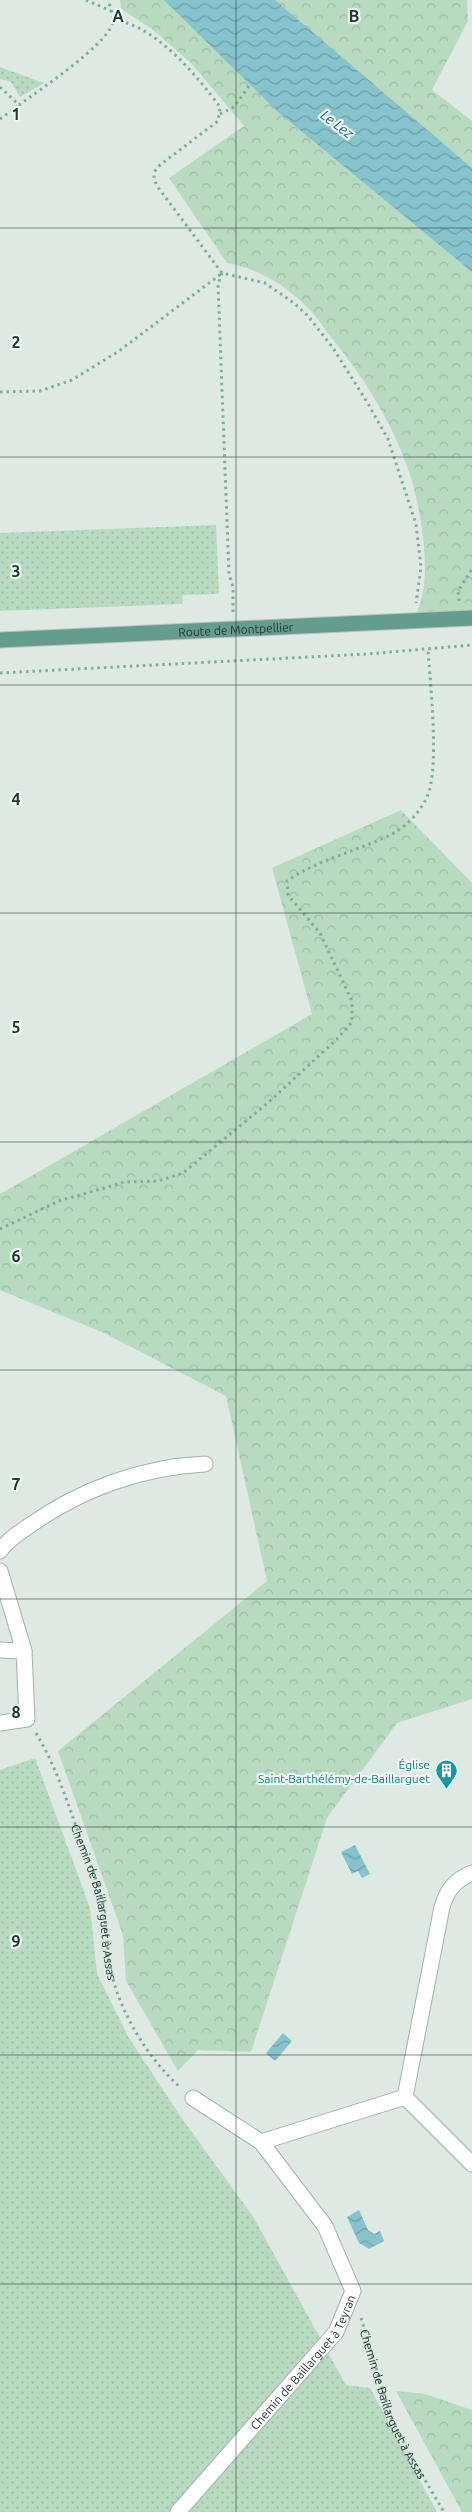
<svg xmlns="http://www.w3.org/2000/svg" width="472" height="2512" viewBox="0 0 472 2512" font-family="Ubuntu,sans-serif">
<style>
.grass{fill:url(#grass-dots)}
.forest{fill:url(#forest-crowns)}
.water{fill:url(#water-waves)}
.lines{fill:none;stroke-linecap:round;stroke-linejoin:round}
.minor-casing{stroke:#a1b0ab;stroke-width:17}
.major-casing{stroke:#bcc3c2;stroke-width:17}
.path{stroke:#80ac9e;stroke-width:3;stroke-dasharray:2.5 4;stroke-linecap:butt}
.minor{stroke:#fff;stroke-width:15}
.major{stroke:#649d8e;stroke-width:15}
.grid{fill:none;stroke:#203832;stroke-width:1;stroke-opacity:0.55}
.labels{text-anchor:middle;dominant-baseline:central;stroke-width:4.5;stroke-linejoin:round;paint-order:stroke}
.street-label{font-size:12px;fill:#203832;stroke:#eef6f2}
.culture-label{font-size:12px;fill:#0d838f;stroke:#eef6f2;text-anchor:end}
.water-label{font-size:14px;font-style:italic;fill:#1d6471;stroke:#eef6f2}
.grid-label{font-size:16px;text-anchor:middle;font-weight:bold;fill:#203832;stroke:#eef6f2;stroke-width:4.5;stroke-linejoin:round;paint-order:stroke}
</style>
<defs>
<pattern id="grass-dots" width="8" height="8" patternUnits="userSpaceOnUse" patternTransform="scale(1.25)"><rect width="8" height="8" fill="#b8dac1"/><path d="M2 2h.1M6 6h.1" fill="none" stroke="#9ebca6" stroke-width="1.8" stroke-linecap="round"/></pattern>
<pattern id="forest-crowns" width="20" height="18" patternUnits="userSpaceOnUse" patternTransform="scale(1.25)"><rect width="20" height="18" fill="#b8dac1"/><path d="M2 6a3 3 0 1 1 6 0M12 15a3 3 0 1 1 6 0" fill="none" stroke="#9ebca6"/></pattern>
<pattern id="water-waves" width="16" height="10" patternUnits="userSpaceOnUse" patternTransform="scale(1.25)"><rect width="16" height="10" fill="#87c3cd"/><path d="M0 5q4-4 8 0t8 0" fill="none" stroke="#6e9fa7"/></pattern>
</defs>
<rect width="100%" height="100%" fill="#dee9e4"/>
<g class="grass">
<polygon points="0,67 44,83 20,97 11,82 0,79"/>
<polygon points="216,525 219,594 183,595 182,604 0,611 0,533"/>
<polygon points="35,1758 90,1908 97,1974 129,2038 181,2117 254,2218 346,2385 370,2388 437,2512 0,2512 0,1770"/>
</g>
<g class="forest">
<path d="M 120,0 L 467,0 L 468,21 L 432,90 L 472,121 L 472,618 L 414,621 C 417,612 421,602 423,592 C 427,568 424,540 420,517 C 410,449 370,384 327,332 C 320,322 312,311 303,303 C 281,283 257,268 227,263 L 169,178 L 244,126 L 192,64 L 152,29 L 121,9 Z"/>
<polygon points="401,810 472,883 472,1699 397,1723 327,1818 251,2052 198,2050 178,2071 126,1981 123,1935 58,1751 267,1581 226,1396 104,1333 0,1290 0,1194 312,1014 272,868"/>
<polygon points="396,2391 425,2394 472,2410 472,2512 462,2512"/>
</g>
<g class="water">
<polygon points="164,0 275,0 472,168 472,272 278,112"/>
<polygon points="355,1845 370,1874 362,1878 358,1871 352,1874 341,1852"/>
<polygon points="283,2033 292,2041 275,2061 266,2053"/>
<polygon points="359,2210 368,2230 374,2234 380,2231 384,2241 369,2249 359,2243 347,2217"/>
</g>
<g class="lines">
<defs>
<g id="minor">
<path d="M 0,1551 C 7,1540 19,1533 29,1526 C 81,1489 142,1467 205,1464"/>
<polyline points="0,1571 24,1651"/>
<polyline points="0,1650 24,1651 27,1719 0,1723"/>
<path d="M 472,1873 C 455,1880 447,1890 442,1907 L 405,2097 L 472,2164"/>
<polyline points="261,2142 405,2097"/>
<path id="s3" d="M 178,2512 L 336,2332 L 353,2291 L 325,2226 L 261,2142 L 193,2098"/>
</g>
<g id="major">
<path id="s4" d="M 0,640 L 472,618"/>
</g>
</defs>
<use href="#minor" class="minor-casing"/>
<use href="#major" class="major-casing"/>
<g class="path">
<polyline points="86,0 111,11"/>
<path d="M 113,21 C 152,21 199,78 220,107 L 218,121 L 160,165 C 152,172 153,177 157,186 L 222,273 L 265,283 L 294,303 L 308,316 L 333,348 L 367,402 L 388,439 L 416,524 L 421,567 L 416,603"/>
<path d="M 0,87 L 19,105 C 41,89 105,46 113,23 C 114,17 110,6 108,0"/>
<polyline points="220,114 234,107 249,86"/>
<polyline points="0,119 19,105"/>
<polyline points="222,273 218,284 229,574 233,587 233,613"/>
<polyline points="0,392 40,391 72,380 119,351 221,274"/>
<polyline points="459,601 458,591 472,569"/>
<polyline points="0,673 367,654 472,645"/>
<path d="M 0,1229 L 59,1201 L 125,1182 L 158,1181 L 183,1173 L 270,1101 L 337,1039 L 352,1022 L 352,1001 L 320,933 L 288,895 L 287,881 C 317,860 354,852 388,836 C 405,828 419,814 427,797 C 440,768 430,683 428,649"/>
<path id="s1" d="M 36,1733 C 55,1765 67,1800 79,1835 C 87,1855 95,1875 101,1896 C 107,1921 106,1946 111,1971 C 120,2013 149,2060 181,2088"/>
<path id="s2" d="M 361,2318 L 391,2417 L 409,2453 L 444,2512"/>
</g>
<use href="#minor" class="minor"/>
<use href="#major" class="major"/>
</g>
<path class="grid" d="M 236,0 L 236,2512M 0,228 L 472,228M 0,457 L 472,457M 0,685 L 472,685M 0,913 L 472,913M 0,1142 L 472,1142M 0,1370 L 472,1370M 0,1599 L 472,1599M 0,1827 L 472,1827M 0,2055 L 472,2055M 0,2284 L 472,2284"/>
<defs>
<symbol id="building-pin" viewBox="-11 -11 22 30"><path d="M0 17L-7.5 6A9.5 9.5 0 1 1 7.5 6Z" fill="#0f9aa8" stroke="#eef6f2"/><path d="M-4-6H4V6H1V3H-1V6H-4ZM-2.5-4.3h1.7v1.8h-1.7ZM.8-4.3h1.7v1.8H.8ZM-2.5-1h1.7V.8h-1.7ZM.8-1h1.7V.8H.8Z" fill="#fff"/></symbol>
</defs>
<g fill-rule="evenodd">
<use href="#building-pin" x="434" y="1758" width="25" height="34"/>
</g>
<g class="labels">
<g class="street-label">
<text stroke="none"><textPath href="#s4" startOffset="236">Route de Montpellier</textPath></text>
<text stroke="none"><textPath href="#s1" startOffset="180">Chemin de Baillarguet à Assas</textPath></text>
<text stroke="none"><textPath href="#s3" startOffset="196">Chemin de Baillarguet à Teyran</textPath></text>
<text stroke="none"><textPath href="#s2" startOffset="92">Chemin de Baillarguet à Assas</textPath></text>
</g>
<g class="culture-label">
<text x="430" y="1764">Église<tspan x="430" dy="14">Saint-Barthélémy-de-Baillarguet</tspan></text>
</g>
<g class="water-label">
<text transform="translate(337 124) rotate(37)">Le Lez</text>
</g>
</g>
<g class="grid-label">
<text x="118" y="22">A</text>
<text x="354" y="22">B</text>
<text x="16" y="120">1</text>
<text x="16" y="348">2</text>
<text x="16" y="577">3</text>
<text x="16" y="805">4</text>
<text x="16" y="1033">5</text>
<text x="16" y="1262">6</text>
<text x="16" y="1490">7</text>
<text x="16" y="1718">8</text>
<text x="16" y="1947">9</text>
</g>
</svg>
